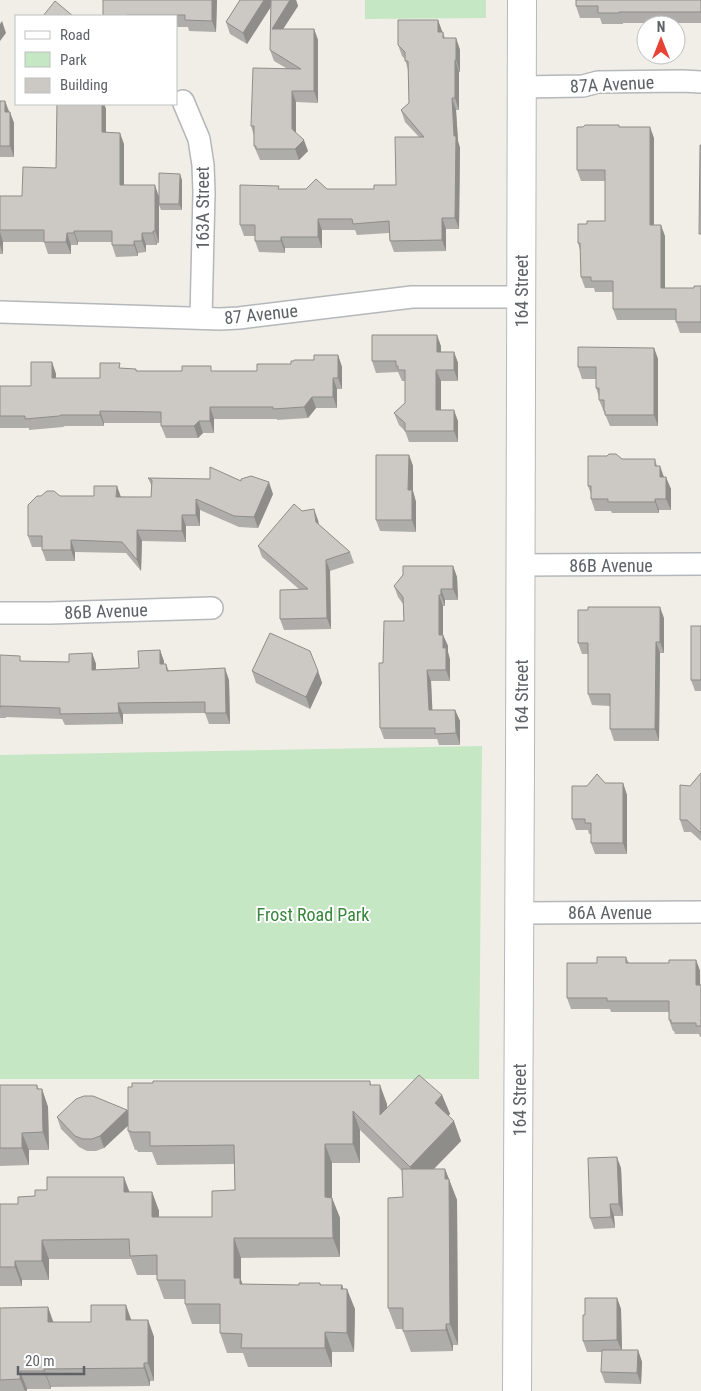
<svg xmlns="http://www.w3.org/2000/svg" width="701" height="1391" viewBox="0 0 701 1391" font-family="'Roboto Condensed',sans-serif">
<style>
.green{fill:#c5e7c4}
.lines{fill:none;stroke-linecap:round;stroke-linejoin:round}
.street-casing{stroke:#b4b7bb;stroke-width:24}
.secondary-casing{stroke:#b5b9be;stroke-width:30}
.street{stroke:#fff;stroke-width:21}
.secondary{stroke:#fff;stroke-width:28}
.wall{fill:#afada9}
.shaded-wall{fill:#8f8d89}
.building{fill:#ccc9c4;stroke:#8f8d89}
.labels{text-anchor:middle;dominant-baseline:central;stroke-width:4;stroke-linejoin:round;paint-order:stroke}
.street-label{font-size:18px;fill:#5e6267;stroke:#fff}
.park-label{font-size:18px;fill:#37863a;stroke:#fff}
</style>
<rect width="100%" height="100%" fill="#f0eee7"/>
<g class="green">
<polygon points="365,0 486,0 486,18 365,19"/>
<polygon points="482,746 479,1079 0,1079 0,755"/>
</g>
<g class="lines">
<defs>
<g id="street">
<polyline points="522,87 583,86 598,82 683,81 701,82"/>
<polyline points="183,101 199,139 203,165 204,192 201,318"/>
<polyline points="0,312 220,319 239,318 412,297 521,297"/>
<polyline points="521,565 701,564"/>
<polyline points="0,613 50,613 212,608"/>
<polyline points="519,913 701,912"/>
</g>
<polyline id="secondary" points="517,1391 520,760 522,0"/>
</defs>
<use href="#street" class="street-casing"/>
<use href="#secondary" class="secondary-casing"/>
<use href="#street" class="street"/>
<use href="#secondary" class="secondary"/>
</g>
<g class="wall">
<polygon points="217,0 216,32 189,31 188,27 176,27 176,16 103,16"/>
<polygon points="240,0 296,0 298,6 283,29 314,29 318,40 318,103 296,102 296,133 308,151 299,160 260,160 254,146 254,136 251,126 286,68 274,61 270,50 271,7 247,44 230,34 226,22"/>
<polygon points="701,0 701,23 623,23 623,24 602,24 600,18 580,18 576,6"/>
<polygon points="438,20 442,32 443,32 445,38 456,38 460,50 460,72 459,72 459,110 456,110 458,141 460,148 459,229 446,229 446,251 394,252 390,241 389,233 357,235 355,230 322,230 322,248 285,248 285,253 259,252 255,241 255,236 244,236 240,225 280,189 374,189 396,185 419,137 405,122 401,110 409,103 408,70 405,59 402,56 398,45"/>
<polygon points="0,101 5,101 14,123 14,157 0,157"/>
<polygon points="57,104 104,104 106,109 106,132 124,144 124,185 159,196 182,180 182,210 161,210 159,205 159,243 157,243 157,245 146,245 146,252 138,253 138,256 116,257 112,245 112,242 78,242 78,245 71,245 71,254 48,254 44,242 3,242 3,254 0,254 0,196 22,196 56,168"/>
<polygon points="583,127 619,127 654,138 654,225 665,236 665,288 694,288 701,286 701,333 680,333 676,322 676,320 617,320 613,309 613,292 595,292 594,288 585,288 581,277 580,250 578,243 587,224 605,221 605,181 581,181 577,170"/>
<polygon points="441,346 441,352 454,352 458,363 458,381 441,381 441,410 458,421 458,442 409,442 405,431 399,425 394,413 405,403 405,381 402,381 398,372 376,373 372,361"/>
<polygon points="654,348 658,359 658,426 610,426 599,400 599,397 596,388 596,379 582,379 578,367"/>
<polygon points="338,355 342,367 342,389 337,389 337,408 316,408 308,418 277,420 277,419 214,419 214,433 203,433 198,438 166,438 161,426 161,423 104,423 104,426 65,426 63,427 29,430 29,428 0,428 0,386 31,386 52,362 56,374 56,378 100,378 122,368 137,371 257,371 291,364"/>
<polygon points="409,455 413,466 413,491 416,502 416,532 380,531 376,520"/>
<polygon points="607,456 622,459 655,459 657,466 671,489 671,510 659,510 659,513 612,513 611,511 595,511 591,499 591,494 588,486"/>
<polygon points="148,478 241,481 273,494 258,528 239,527 200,510 200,526 186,526 186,542 142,541 141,571 126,553 75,552 75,561 46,561 42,550 42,547 32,547 28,536 60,496 151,497 152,487"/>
<polygon points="302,511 318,520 319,525 350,552 354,563 330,571 331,629 284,630 280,619 300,590 262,557 258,546"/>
<polygon points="453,566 457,577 458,600 445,600 445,606 443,606 443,635 448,646 448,652 450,660 450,681 431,681 432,710 455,710 460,721 460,745 439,745 437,739 384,739 380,728 383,663 404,621 403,604 398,597 394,586"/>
<polygon points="664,618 664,653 660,653 659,741 614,741 610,729 610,706 592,705 588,694 588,654 582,654 578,643"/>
<polygon points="701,626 701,691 695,691 691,680"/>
<polygon points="160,650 164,664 166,664 169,671 229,680 230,724 209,724 205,713 123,714 123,724 65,725 62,719 6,717 6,718 0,718 0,655 22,661 69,662 92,653 96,664 96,670 139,668"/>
<polygon points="252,671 318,671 322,683 310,709 256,683"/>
<polygon points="701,773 701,841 691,832 684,832 680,820 690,786"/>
<polygon points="623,783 627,795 627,854 595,854 591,843 591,834 589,834 588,830 576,830 572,819 587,786"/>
<polygon points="626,957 629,963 669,963 696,960 700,971 701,1037 700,1037 699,1034 675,1034 674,1031 673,1031 669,1020 669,1012 611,1012 610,1009 571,1009 567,998 597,963"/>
<polygon points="370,1081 371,1085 387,1104 387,1108 442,1095 450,1114 448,1116 461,1141 434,1169 445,1169 457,1200 458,1345 453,1345 453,1351 411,1352 403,1331 403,1329 396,1329 388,1308 403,1197 403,1172 360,1130 360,1163 332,1163 332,1198 340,1218 340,1257 241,1258 241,1280 242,1284 299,1285 320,1283 321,1285 342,1285 343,1289 355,1309 354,1352 332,1352 332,1367 248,1367 243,1353 227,1353 220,1333 220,1324 192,1324 185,1304 185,1299 164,1299 157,1280 157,1275 137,1275 131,1259 49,1259 49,1280 22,1280 22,1286 0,1286 0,1204 18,1204 130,1192 152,1192 159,1211 159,1217 212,1217 235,1190 234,1164 157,1165 152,1152 138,1152 137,1150 135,1150 128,1131 128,1125 104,1148 96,1151 87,1151 79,1147 61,1129 57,1117 127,1110"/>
<polygon points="0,1085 42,1089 48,1107 49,1150 29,1150 29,1165 0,1166"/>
<polygon points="621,1168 623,1216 614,1216 615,1228 594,1229 590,1218"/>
<polygon points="617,1298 621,1309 622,1350 638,1350 642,1362 641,1384 605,1383 601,1372 602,1352 587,1352 583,1341 585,1315"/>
<polygon points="48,1307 53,1322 91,1322 148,1320 154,1337 154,1381 150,1381 150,1386 51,1387 51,1389 27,1389 27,1391 0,1391 0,1308"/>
</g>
<g class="shaded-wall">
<polygon points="212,0 217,0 216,32 212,21"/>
<polygon points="264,0 275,0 247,44 243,33"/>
<polygon points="290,0 296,0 298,6 276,40 272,29"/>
<polygon points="438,20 442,31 442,43 438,32"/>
<polygon points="2,21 6,33 0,41 0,24"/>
<polygon points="314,29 318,40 318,103 314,91"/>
<polygon points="456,38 460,50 460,72 456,60"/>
<polygon points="455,60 459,72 459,110 455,98"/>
<polygon points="292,91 296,102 296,140 292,129"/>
<polygon points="452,98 456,110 458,141 460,148 459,229 455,218 454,136"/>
<polygon points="5,101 9,113 5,112"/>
<polygon points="102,104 104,104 106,109 106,144 102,132"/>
<polygon points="10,112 14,123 14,157 10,146"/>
<polygon points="650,127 654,138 654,236 650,225"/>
<polygon points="120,133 124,144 124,197 120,185"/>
<polygon points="304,140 308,151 299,160 295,149"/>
<polygon points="180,174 182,180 182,210 179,204"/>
<polygon points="155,185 159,197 159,243 155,231"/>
<polygon points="442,218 446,229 446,251 442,240"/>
<polygon points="318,219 322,230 322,248 318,237"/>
<polygon points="661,225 665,236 665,299 661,288"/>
<polygon points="74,231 78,242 78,245 74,233"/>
<polygon points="153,231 157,243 157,245 153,233"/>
<polygon points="0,232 3,242 3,254 0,245"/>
<polygon points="67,233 71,245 71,254 66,242"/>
<polygon points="142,233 146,245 146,252 142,241"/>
<polygon points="281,237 285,248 285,253 281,241"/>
<polygon points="134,241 138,253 138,256 134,245"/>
<polygon points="437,335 441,346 441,364 437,352"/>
<polygon points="654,348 658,359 658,426 654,415"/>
<polygon points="454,352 458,363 458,381 454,370"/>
<polygon points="338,355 342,367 342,389 338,378"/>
<polygon points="52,362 56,374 56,390 52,378"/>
<polygon points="436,370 441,381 441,421 436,410"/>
<polygon points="333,378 337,389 337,408 333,397"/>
<polygon points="312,397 316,408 308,418 304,407"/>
<polygon points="210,407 214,419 214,433 210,421"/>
<polygon points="454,410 458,421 458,442 454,431"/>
<polygon points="100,411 104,423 104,426 100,415"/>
<polygon points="199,421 203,433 198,438 194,426"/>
<polygon points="409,455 413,466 413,491 416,502 416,532 412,520 408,490"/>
<polygon points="660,466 664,477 664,489 660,477"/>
<polygon points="666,477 671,489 671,510 666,499"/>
<polygon points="269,482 273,494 258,528 254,517"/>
<polygon points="117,486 121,497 116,497"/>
<polygon points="196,499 200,510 200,526 196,515"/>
<polygon points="655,499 659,510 659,513 655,502"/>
<polygon points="314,509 318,520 320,534 316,522"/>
<polygon points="182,515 186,526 186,542 182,531"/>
<polygon points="137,530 142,541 141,571 137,560"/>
<polygon points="71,540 75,552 75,561 71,550"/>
<polygon points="326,560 330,571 331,629 327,618"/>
<polygon points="453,566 457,577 458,600 453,589"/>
<polygon points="441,589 445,600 445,606 441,595"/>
<polygon points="439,595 443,606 443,635 448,646 448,652 450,660 450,681 446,670 439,635"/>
<polygon points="660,607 664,618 664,653 660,642"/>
<polygon points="656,642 660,653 659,741 655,729"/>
<polygon points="160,650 164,661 164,675 160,664"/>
<polygon points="92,653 96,664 96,681 92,670"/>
<polygon points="225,668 229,680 230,724 226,713"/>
<polygon points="427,670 431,681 433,722 429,710"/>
<polygon points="318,671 322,683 310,709 306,697"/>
<polygon points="118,703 123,714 123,724 119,713"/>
<polygon points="455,710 460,721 460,745 456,733"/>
<polygon points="623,783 627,795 627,854 623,843"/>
<polygon points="696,960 700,971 700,996 696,985"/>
<polygon points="37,1085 42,1098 42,1089 48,1107 49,1150 43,1132"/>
<polygon points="380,1085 387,1104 387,1134 380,1115"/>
<polygon points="442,1095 450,1114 442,1122 435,1103"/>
<polygon points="127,1110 132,1122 104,1148 100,1136"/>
<polygon points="353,1111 360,1130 360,1163 353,1144"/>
<polygon points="454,1121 461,1141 417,1186 410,1167"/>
<polygon points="22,1133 29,1150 29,1165 22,1148"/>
<polygon points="325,1144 332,1163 332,1217 325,1197"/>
<polygon points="617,1157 621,1168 623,1216 619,1204"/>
<polygon points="445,1169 457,1200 458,1345 450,1324"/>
<polygon points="124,1177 131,1196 124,1192"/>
<polygon points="152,1192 159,1211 159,1236 152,1217"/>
<polygon points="332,1198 340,1218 340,1257 333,1238"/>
<polygon points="610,1204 614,1216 615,1228 611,1217"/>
<polygon points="234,1238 241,1258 241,1280 247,1297 234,1278"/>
<polygon points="42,1240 49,1259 49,1280 42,1261"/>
<polygon points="15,1261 22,1280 22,1286 15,1267"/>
<polygon points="342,1285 347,1301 347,1289 355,1309 354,1352 347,1333 341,1289"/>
<polygon points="617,1298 621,1309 622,1351 617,1340"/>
<polygon points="126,1305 132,1322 126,1320"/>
<polygon points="48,1307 54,1324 48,1322"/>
<polygon points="148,1320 154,1337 154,1381 148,1363"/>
<polygon points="446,1324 453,1345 453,1351 446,1330"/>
<polygon points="325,1332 332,1352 332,1367 325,1348"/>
<polygon points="638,1350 642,1362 641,1384 637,1373"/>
<polygon points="144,1363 150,1381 150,1386 144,1368"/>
<polygon points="44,1369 51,1387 51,1389 44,1371"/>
<polygon points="20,1371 27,1389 27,1391 25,1391 20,1379"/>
</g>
<g class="building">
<polygon points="103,0 212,0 212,21 185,20 185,15 127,15 127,16 103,16"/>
<polygon points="240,0 264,0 243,33 226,22"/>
<polygon points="271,0 290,0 272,29 314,29 314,91 292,91 292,129 304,140 295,149 256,149 256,146 254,146 254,126 251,126 253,68 301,69 270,50"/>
<polygon points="576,0 701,0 701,12 619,12 619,13 598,13 598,6 576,6"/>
<polygon points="55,1 73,16 43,16"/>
<polygon points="398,20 438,20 438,32 443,32 443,38 456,38 456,60 455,60 455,98 452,98 454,136 456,136 455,218 442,218 442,240 390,241 389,221 353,224 352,219 318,219 318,237 281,237 281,241 255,241 255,225 240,225 240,185 279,186 278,189 306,189 316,179 327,189 374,189 374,185 396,185 395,137 424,137 401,110 409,103 408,61 405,61 405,52 398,45"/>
<polygon points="0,101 5,101 5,112 10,112 10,146 0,146"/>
<polygon points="57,104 102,104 102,132 120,133 120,185 155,185 155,231 153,231 153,233 142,233 142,241 134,241 134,245 112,245 112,231 74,231 74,233 67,233 66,242 44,242 44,230 0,230 0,196 22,196 23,167 56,168"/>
<polygon points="585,125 619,125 619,127 650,127 650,225 661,225 661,288 694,288 694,286 701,286 701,322 676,322 676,309 613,309 613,281 591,281 591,277 581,277 580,243 578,243 578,224 587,224 587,221 605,221 605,170 577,170 577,127 583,127"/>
<polygon points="700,145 701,145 701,234 699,234"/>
<polygon points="159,173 180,174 179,204 159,204"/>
<polygon points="372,335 437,335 437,352 454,352 454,370 436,370 436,410 454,410 454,431 405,431 405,423 394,413 405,403 405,370 398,370 398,366 396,366 396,361 372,361"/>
<polygon points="578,347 654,348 654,415 605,415 605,411 604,411 604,400 599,400 599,388 596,388 596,367 578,367"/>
<polygon points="314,355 338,355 338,378 333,378 333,397 312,397 304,407 273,409 273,407 210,407 210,421 199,421 194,426 161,426 161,412 100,411 100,415 61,415 59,416 25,419 25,416 0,416 0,386 31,386 31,362 52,362 52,378 100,378 100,363 120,363 119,368 136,369 136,371 182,371 182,366 211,366 211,371 257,371 257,364 291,364 291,361 294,361 294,360 314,360"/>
<polygon points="609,454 616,454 622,459 655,459 655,466 660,466 660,477 666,477 666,499 655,499 655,502 608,502 608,499 591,499 591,486 588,486 588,456 607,456"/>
<polygon points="376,455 409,455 408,490 412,490 412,520 376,520"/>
<polygon points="210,467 241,481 241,479 251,476 269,482 254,517 234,516 196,499 196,515 182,515 182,531 137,530 137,560 122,542 71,540 71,550 42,550 42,536 28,536 28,505 37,496 41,496 47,491 54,491 60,496 94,496 94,486 117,486 116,497 151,497 152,480 148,478 210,479"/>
<polygon points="294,504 302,511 314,509 316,522 350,552 326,560 327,618 280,619 280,590 308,589 258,546"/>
<polygon points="403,566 453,566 453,589 441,589 441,595 439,595 439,635 443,635 443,648 446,648 446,670 427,670 429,710 455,710 456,733 435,734 435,728 380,728 379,663 383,663 384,621 404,621 403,597 394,586 403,575"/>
<polygon points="588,607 660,607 660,642 656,642 655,729 610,729 610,694 588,694 588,643 578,643 578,610 588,610"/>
<rect x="691" y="626" width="10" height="54"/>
<polygon points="270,633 310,651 318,671 306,697 252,671"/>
<polygon points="160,650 160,664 166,664 167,671 225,668 226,713 205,713 205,702 118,703 119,713 60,714 60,708 1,706 1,707 0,707 0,655 20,656 20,661 69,662 69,654 92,653 92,670 139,668 138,651"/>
<polygon points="701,773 701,833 687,820 680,820 680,785 690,786"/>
<polygon points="597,774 605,783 623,783 623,843 591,843 591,823 585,823 585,819 572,819 572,786 587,786"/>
<polygon points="597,957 626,957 626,963 669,963 669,960 696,960 696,985 701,985 701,1026 696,1026 696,1023 671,1023 671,1020 669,1020 669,1001 607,1001 607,998 567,998 567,963 597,963"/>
<polygon points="419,1075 442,1095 435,1103 454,1121 410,1167 353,1111 353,1144 325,1144 325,1197 332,1198 333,1238 234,1238 234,1278 240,1278 240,1284 299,1285 299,1283 320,1283 320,1285 342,1285 341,1289 347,1289 347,1333 325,1332 325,1348 241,1348 242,1334 220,1333 220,1304 185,1304 185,1280 157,1280 157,1255 130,1256 129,1239 42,1240 42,1261 15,1261 15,1267 0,1267 0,1204 18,1204 18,1197 35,1196 35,1190 47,1190 47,1177 124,1177 124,1192 152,1192 152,1217 212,1217 212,1191 235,1190 234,1145 150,1146 150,1132 131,1132 131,1131 128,1131 128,1087 132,1087 132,1083 153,1083 153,1081 370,1081 370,1085 380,1085 380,1115"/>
<polygon points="0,1085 37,1085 37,1089 42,1089 43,1132 22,1133 22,1148 0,1148"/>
<polygon points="84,1096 93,1096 127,1110 100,1136 92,1139 83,1139 75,1136 57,1117 76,1099"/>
<polygon points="617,1157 619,1204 610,1204 611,1217 590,1218 588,1158"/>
<polygon points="402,1169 445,1169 445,1179 449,1179 450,1324 446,1324 446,1330 403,1331 403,1308 388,1308 388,1198 403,1197"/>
<polygon points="585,1298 617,1298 617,1340 583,1341 583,1315 585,1315"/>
<polygon points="91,1305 126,1305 126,1320 148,1320 148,1363 144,1363 144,1368 44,1369 44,1371 20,1371 20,1379 0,1380 0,1308 48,1307 48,1322 91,1322"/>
<polygon points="602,1350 638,1350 637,1373 601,1372"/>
</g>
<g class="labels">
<g class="street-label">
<text transform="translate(612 84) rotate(-3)">87A Avenue</text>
<text transform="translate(202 208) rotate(-90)">163A Street</text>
<text transform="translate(521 291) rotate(-90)">164 Street</text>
<text transform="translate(261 314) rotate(-6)">87 Avenue</text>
<text x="611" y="565">86B Avenue</text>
<text transform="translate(106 611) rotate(-2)">86B Avenue</text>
<text transform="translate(521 696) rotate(-90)">164 Street</text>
<text x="610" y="912">86A Avenue</text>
<text transform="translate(519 1100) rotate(-90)">164 Street</text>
</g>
<g class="park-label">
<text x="313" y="914">Frost Road Park</text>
</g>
</g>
<rect x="15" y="15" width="162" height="90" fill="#ffffff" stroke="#bfc0c2"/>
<rect x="25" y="31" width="25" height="8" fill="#ffffff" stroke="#bfc0c2"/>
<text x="60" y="40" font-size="15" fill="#5e6267">Road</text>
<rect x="25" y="52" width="25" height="15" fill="#c5e7c4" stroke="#bfc0c2"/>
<text x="60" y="65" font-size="15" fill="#5e6267">Park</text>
<rect x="25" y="78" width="25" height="15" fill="#ccc9c4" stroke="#bfc0c2"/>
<text x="60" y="90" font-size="15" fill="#5e6267">Building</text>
<g transform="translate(661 40)"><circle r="24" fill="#ffffff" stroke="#bfc0c2"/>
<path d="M0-4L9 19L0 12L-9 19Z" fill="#e74236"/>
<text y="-8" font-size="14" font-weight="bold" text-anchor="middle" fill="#5e6267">N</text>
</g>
<path d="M18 1366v8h66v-8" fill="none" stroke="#5e6267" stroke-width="2.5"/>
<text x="25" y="1366" font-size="15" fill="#5e6267" stroke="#ffffff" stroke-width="4" paint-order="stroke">20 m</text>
</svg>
